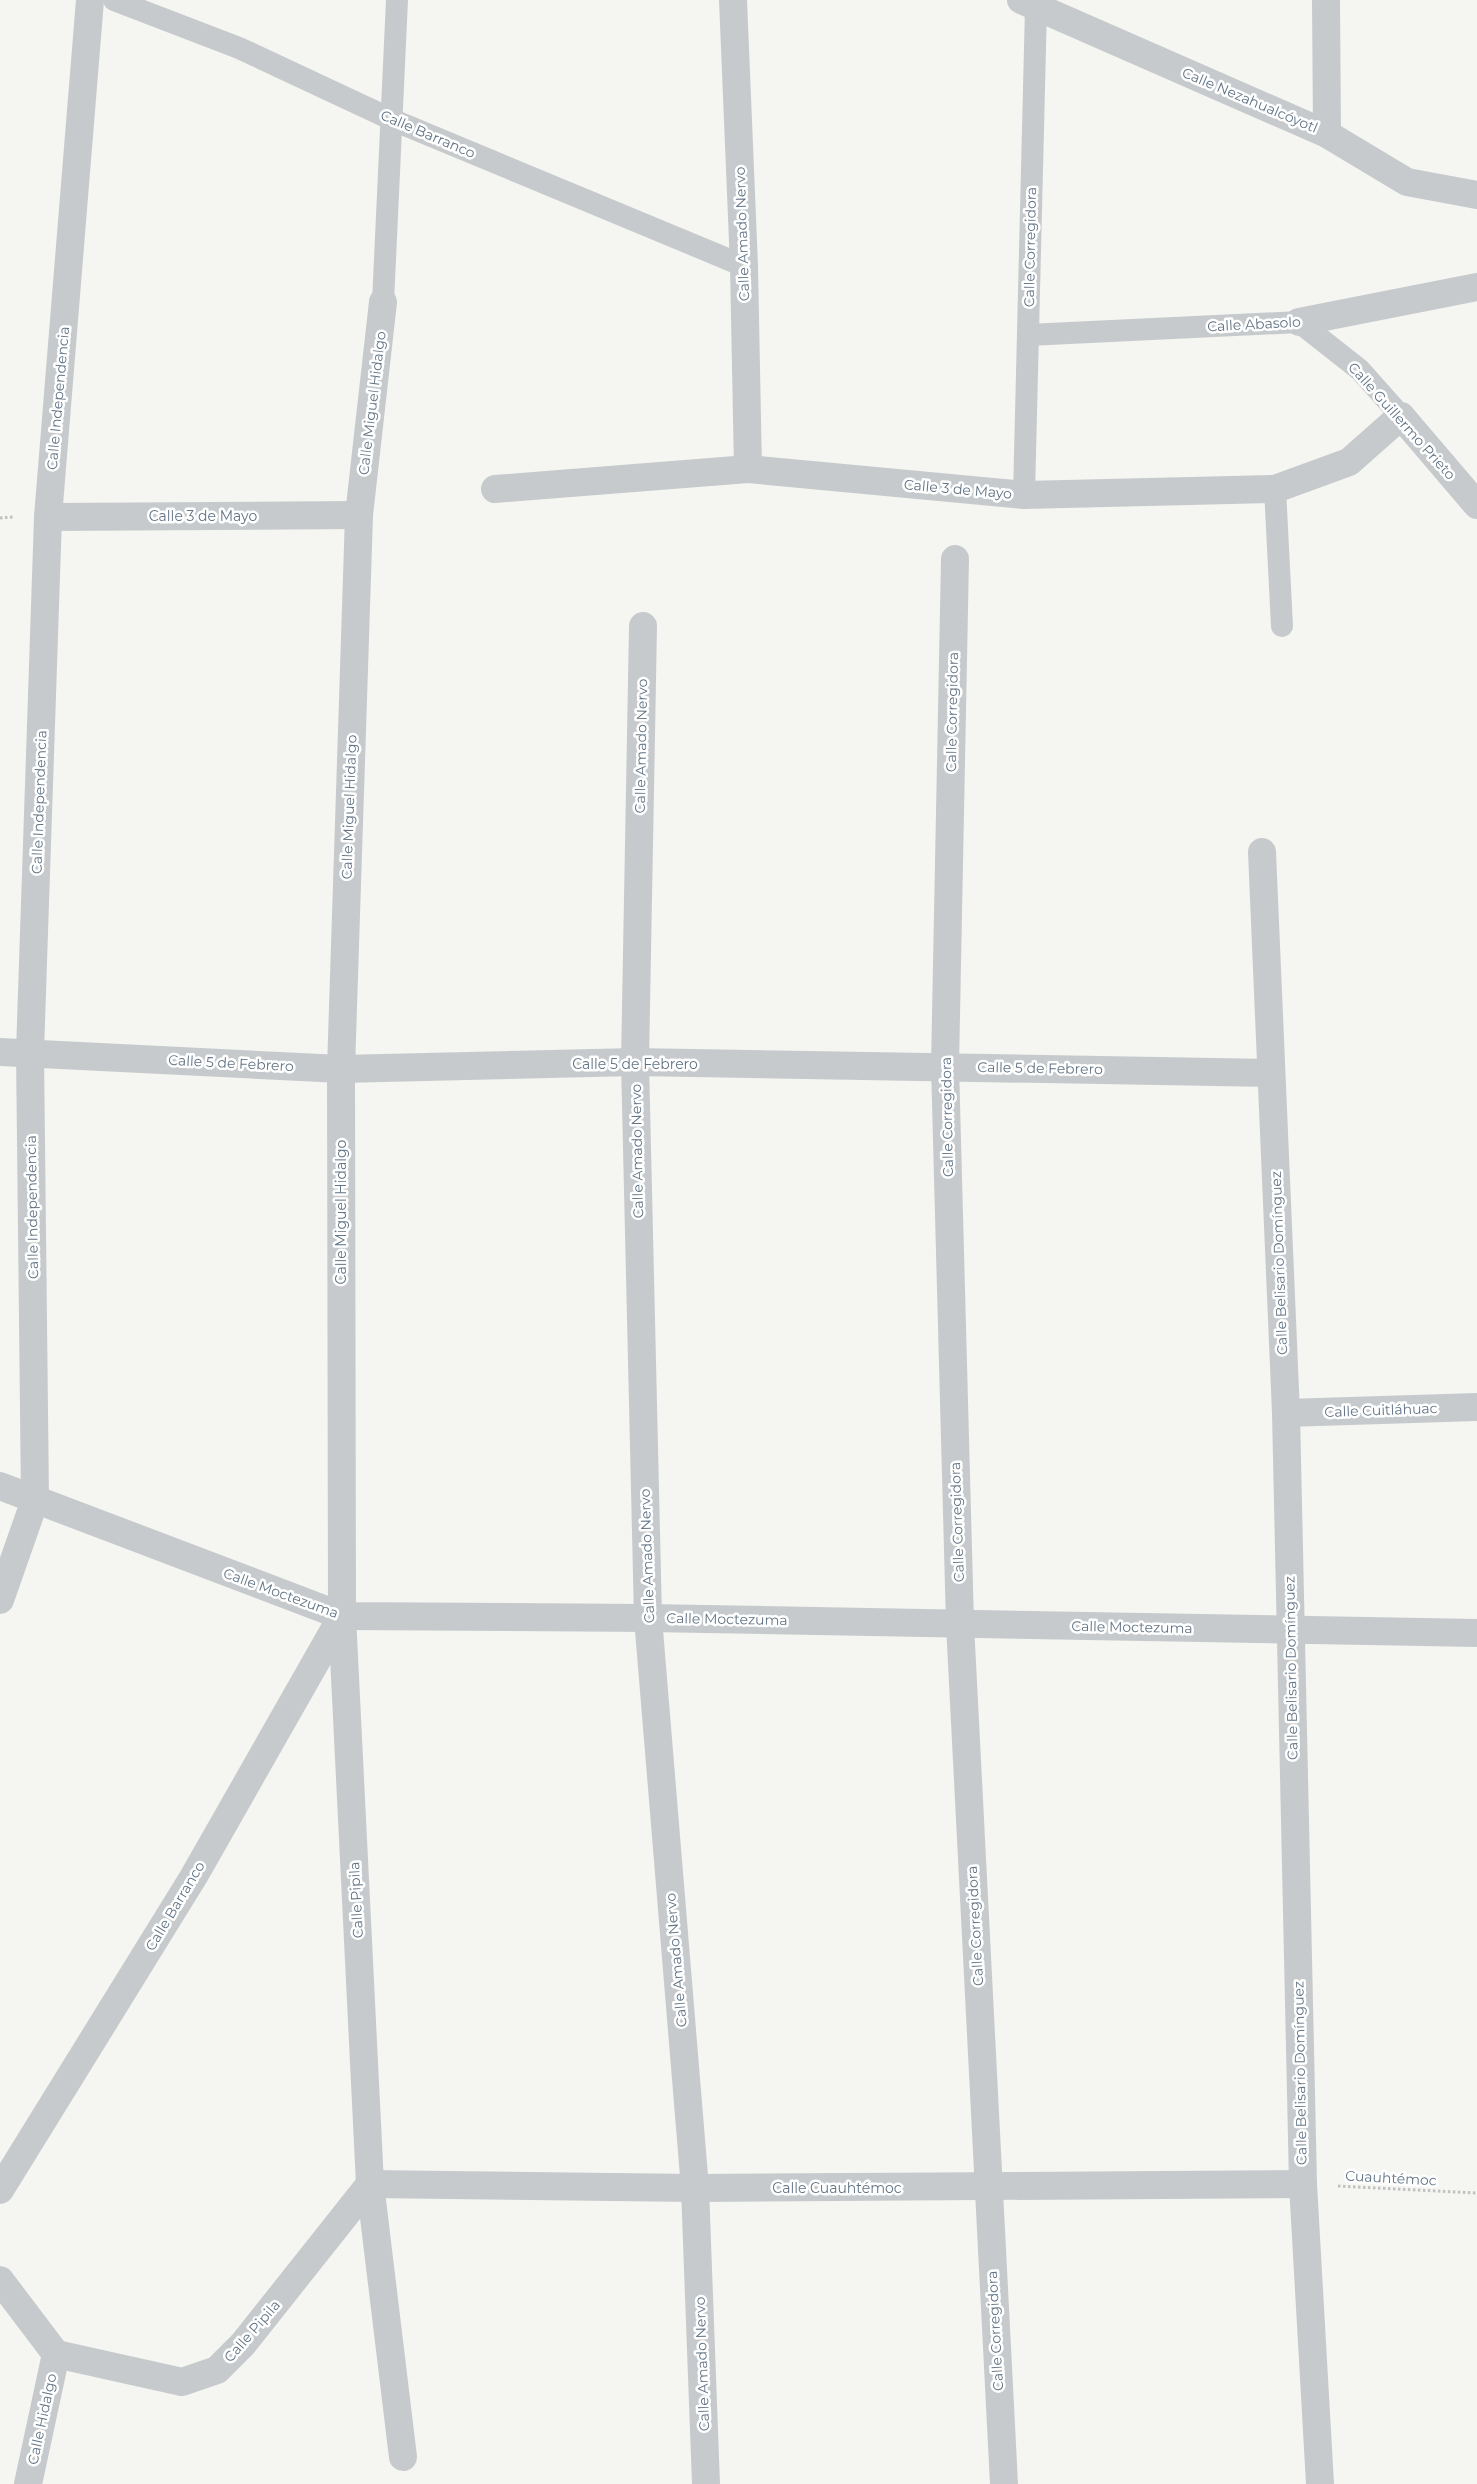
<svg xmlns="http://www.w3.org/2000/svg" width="1477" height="2484" viewBox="0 0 1477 2484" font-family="Montserrat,sans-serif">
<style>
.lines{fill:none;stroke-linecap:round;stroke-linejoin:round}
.path{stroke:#c0c1c3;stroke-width:3;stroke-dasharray:2.5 2.5;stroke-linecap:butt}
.service{stroke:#c7cacd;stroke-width:22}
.pedestrian{stroke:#c7cacd;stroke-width:28}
.minor{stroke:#c7cacd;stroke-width:28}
.labels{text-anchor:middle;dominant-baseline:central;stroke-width:5;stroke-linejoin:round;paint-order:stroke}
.street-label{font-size:14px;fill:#627485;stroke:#fff}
</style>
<rect width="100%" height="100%" fill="#f5f6f1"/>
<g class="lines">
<g class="path">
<polyline points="0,518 13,517"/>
<polyline points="1338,2186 1477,2193"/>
</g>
<g class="service">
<polyline points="114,0 239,48 393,120 744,266"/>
<polyline points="383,302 397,0"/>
<polyline points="1028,335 1299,322 1360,370 1401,416"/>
<polyline points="1275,489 1282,626"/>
<polyline points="1024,495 1036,7"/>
</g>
<polyline class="pedestrian" points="1299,322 1477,287"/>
<g class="minor">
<polyline points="733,0 744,266 748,469"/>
<polyline points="1021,0 1327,134 1407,182 1477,195"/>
<polyline points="1326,0 1327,134"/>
<polyline points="383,302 359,515 341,1069 342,1616 370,2184 403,2457"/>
<polyline points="495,489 748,469 1024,495 1275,489 1349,462 1401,416 1477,505"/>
<polyline points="48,517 359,515"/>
<polyline points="955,559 945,1066 960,1624 1004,2484"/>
<polyline points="643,626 635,1062 648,1618 695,2188 706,2484"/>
<polyline points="1262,852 1286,1413 1303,2184 1320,2484"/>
<polyline points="0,1052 341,1069 635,1062 1271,1073"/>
<polyline points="1286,1413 1477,1407"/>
<polyline points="0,1486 342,1616 648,1618 1477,1633"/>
<polyline points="0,1600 35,1500 30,1052 48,517 90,0"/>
<polyline points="370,2184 695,2188 1303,2184"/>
<polyline points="0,2190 194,1876 342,1616"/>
<polyline points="0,2280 56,2354"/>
<polyline points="56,2354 182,2382 217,2370 243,2344 370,2184"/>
<polyline points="28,2484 56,2354"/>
</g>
</g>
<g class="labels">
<g class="street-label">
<text transform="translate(1250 100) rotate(23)">Calle Nezahualcóyotl</text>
<text transform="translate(428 134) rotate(23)">Calle Barranco</text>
<text transform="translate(742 234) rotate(-92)">Calle Amado Nervo</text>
<text transform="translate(1030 247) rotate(-89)">Calle Corregidora</text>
<text transform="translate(1254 324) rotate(-3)">Calle Abasolo</text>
<text transform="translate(58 398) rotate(-85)">Calle Independencia</text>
<text transform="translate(372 403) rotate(-83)">Calle Miguel Hidalgo</text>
<text transform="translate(1402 421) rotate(48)">Calle Guillermo Prieto</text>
<text transform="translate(958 489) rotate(5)">Calle 3 de Mayo</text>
<text x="203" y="516">Calle 3 de Mayo</text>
<text transform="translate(952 712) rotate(-89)">Calle Corregidora</text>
<text transform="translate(641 746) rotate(-89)">Calle Amado Nervo</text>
<text transform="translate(39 802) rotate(-88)">Calle Independencia</text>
<text transform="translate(349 807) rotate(-88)">Calle Miguel Hidalgo</text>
<text transform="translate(231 1063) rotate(3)">Calle 5 de Febrero</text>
<text x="635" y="1064">Calle 5 de Febrero</text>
<text transform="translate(1040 1068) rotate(1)">Calle 5 de Febrero</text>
<text transform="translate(947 1117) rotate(-91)">Calle Corregidora</text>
<text transform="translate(637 1151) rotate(-91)">Calle Amado Nervo</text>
<text transform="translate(32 1207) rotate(-91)">Calle Independencia</text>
<text transform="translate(341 1212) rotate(-90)">Calle Miguel Hidalgo</text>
<text transform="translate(1279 1263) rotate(-92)">Calle Belisario Domínguez</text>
<text transform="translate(1381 1410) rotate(-2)">Calle Cuitláhuac</text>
<text transform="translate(957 1522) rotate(-92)">Calle Corregidora</text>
<text transform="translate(647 1556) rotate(-92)">Calle Amado Nervo</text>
<text transform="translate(281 1593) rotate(20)">Calle Moctezuma</text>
<text transform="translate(727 1619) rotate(1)">Calle Moctezuma</text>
<text transform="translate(1132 1627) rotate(1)">Calle Moctezuma</text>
<text transform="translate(1291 1668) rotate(-91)">Calle Belisario Domínguez</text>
<text transform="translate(356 1900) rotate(-93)">Calle Pipila</text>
<text transform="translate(175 1906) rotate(-59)">Calle Barranco</text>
<text transform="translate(975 1926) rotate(-93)">Calle Corregidora</text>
<text transform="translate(676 1960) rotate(-95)">Calle Amado Nervo</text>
<text transform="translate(1300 2073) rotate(-91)">Calle Belisario Domínguez</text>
<text transform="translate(1391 2178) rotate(3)">Cuauhtémoc</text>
<text x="837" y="2188">Calle Cuauhtémoc</text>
<text transform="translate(252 2331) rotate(-49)">Calle Pipila</text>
<text transform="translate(995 2331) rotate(-93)">Calle Corregidora</text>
<text transform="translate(702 2364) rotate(-92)">Calle Amado Nervo</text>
<text transform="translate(42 2419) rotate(-78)">Calle Hidalgo</text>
</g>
</g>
</svg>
